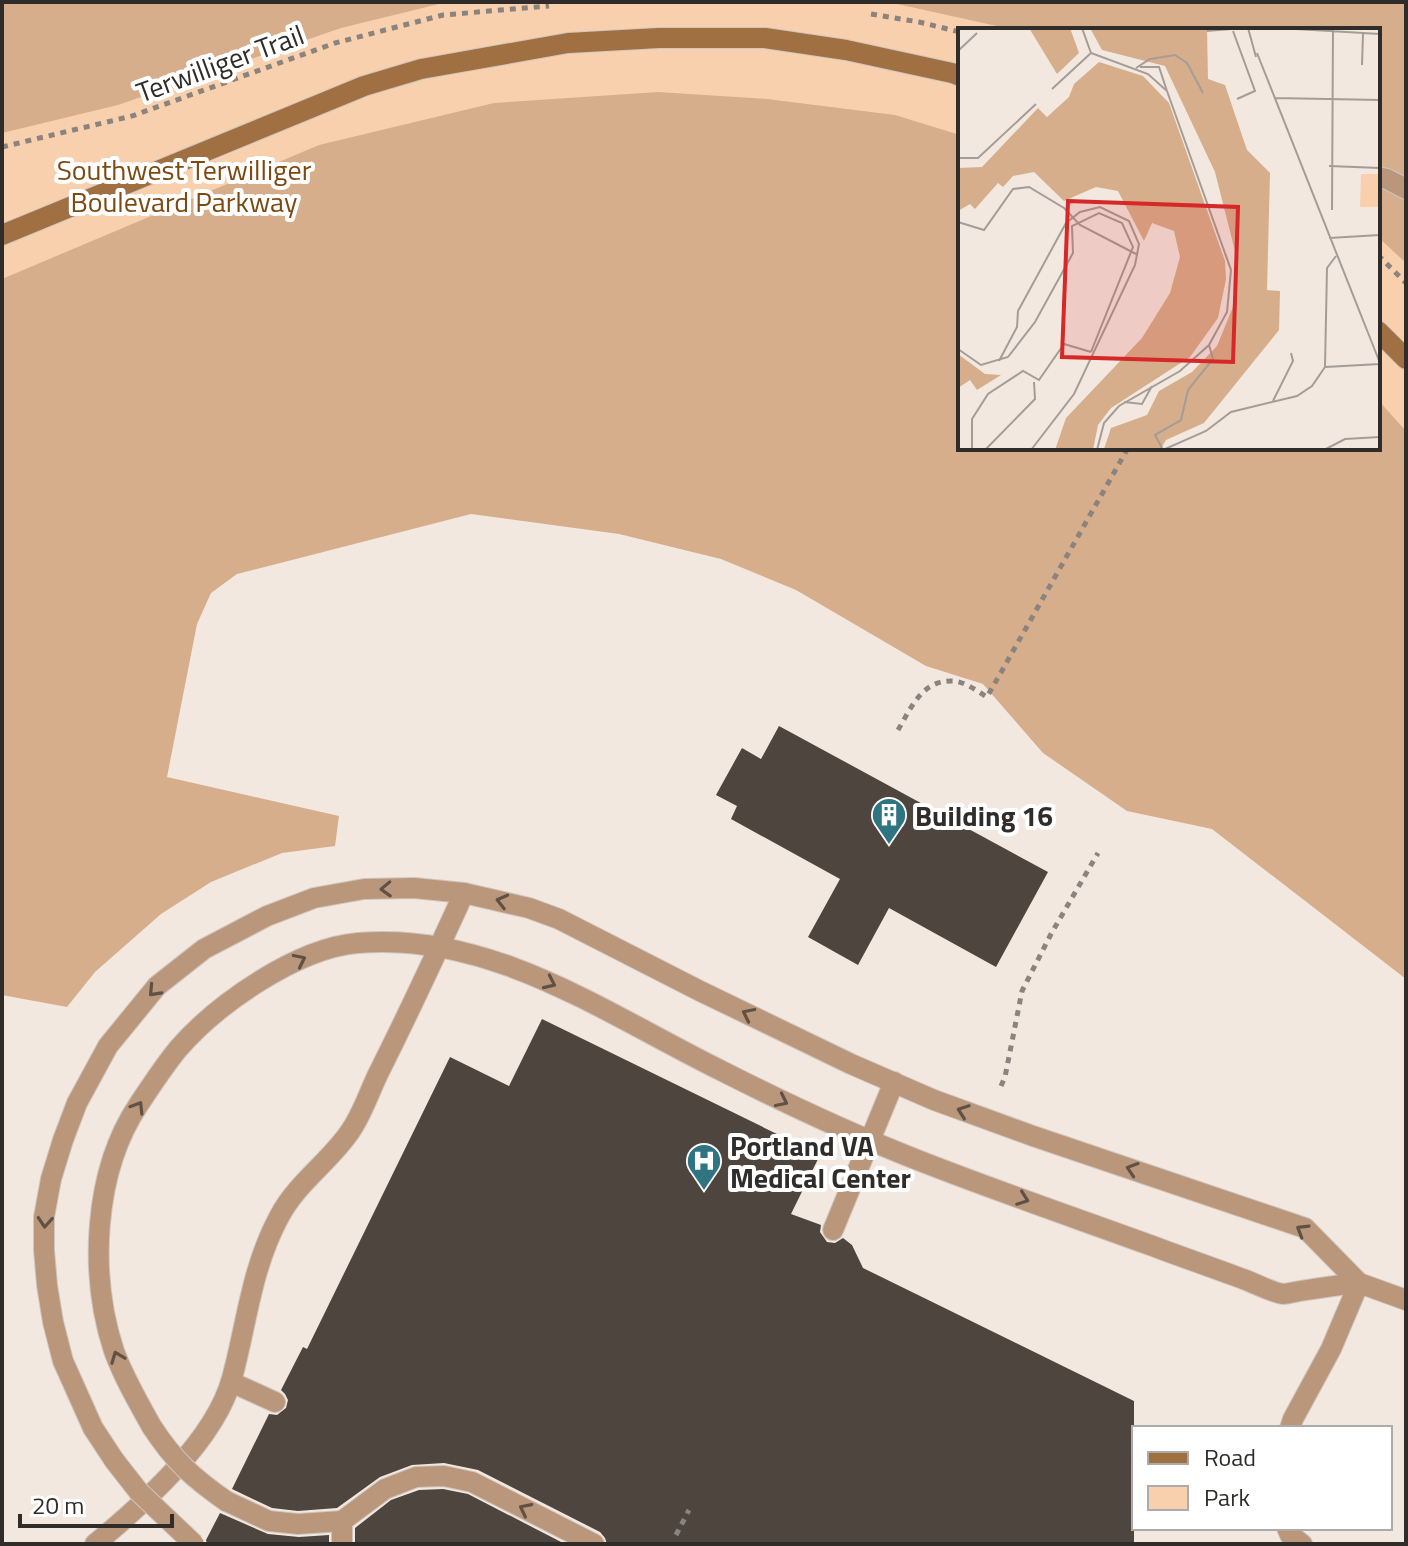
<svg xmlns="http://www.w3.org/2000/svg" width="1408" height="1546" viewBox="0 0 1408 1546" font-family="'Titillium Web',sans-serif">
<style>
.green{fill:#f9d0ad}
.forest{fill:#d7ae8b}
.building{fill:#4e453f}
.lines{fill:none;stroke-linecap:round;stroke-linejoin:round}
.lane-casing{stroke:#cfc6bf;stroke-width:22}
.street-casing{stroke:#cfc6bf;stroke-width:22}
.secondary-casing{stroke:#cfc6bf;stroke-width:22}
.path{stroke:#8a837e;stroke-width:5;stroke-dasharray:6 6;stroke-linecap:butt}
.lane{stroke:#ba977b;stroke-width:20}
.street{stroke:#ba977b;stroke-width:20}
.secondary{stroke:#a06f42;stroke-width:20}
.street-bridge-casing{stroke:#cfc6bf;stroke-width:22;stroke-linecap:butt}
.street-bridge{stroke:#ba977b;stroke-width:20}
.oneway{stroke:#605146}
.labels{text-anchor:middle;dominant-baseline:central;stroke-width:8;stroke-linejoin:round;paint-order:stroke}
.street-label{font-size:28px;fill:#302c29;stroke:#fff}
.park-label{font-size:28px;fill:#7e4911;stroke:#fff}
.poi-label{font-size:28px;font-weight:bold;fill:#302c29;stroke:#fff;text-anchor:start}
.inset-road{fill:none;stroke:#a49d97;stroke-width:2}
.view{fill:#d62828;fill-opacity:0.15;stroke:#d62828;stroke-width:4}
.inset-edge{fill:none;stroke:#302c29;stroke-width:4}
</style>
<rect width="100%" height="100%" fill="#f2e8e0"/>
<polygon class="green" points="2,2 1406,2 1406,766 1378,448 1378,30 960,30 960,337 2,436"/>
<g class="forest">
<polygon points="2,2 459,2 439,4 341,28 118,105 2,133"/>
<polygon points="888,2 1406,2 1406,263 1378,237 1378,30 1015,30"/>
<polygon points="658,92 767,99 895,115 960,135 960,448 1378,448 1378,400 1406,431 1406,979 1212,829 1127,811 1043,753 983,684 926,666 796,590 721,559 619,534 471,514 237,574 211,593 197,624 167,777 339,816 335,846 282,853 211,882 161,914 95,972 67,1007 2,995 2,279 319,145 494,103"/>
</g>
<g class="building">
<polygon points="779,726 1048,872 996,967 889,908 858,965 808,937 840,879 731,819 737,806 716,795 742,748 761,759"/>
<polygon points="542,1019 820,1155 791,1214 821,1225 820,1232 827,1242 835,1243 843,1238 852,1245 863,1268 1134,1401 1134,1544 607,1544 605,1538 600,1532 478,1470 444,1463 412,1465 380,1477 337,1508 298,1511 272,1508 232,1489 269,1414 277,1415 286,1408 288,1400 285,1394 281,1390 303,1347 307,1349 450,1057 509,1086"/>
<polygon points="443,1489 468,1494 565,1544 355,1544 355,1528 391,1500 419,1490"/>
<polygon points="220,1513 268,1534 299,1537 329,1535 329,1544 207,1544 206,1540"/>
</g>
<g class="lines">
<defs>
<g id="lane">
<polyline points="833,1230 894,1082"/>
<polyline points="231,1382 275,1402"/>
<polyline points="1290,1428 1293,1419 1331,1349 1359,1283"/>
<polyline points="1287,1528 1290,1535 1302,1544"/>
<path d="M 95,1544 C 143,1504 215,1441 232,1378 C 247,1323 251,1269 279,1217 C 296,1184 328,1163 349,1133 C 363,1114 370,1089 381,1068 C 410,1010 437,952 464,893"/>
</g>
<g id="street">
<polyline points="1378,177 1387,179 1406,189"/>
<path d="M 152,1427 C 138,1402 124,1378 114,1351 C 89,1275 93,1172 139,1104 C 151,1086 164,1066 178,1049 C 217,1004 297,948 358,943 C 491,931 608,1015 722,1071 C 785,1103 849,1133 915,1159 C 991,1189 1070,1216 1147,1244 C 1179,1256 1211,1267 1243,1279 C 1255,1283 1270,1292 1283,1294 C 1288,1294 1294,1292 1300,1291 C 1319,1288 1339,1285 1359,1283"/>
<polyline points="114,1460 93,1428 63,1361 53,1322 47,1285 44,1250 44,1217 51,1179 63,1140 77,1103 108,1046 157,986 204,949 267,916 314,898 364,889 414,888 464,893 529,908 559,919 700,991 851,1064 934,1100 1033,1136 1305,1228 1359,1283 1406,1300"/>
<polyline points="226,1501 269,1521 298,1524 342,1521 385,1489 416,1477 444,1476 472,1482 594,1544"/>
<polyline points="342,1521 342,1544"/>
</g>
<g id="secondary">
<polyline points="2,235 364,86 421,69 568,43 659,38 765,38 846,50 952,73 960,76"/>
<polyline points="1378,331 1406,359"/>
</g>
</defs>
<use href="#lane" class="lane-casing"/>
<use href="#street" class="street-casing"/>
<use href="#secondary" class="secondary-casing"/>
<g class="path">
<polyline points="871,14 919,22 960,32"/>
<polyline points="2,147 132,116 335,43 443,15 549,6"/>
<polyline points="1378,255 1406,283"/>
<path d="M 898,730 C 911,708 922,680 952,681 C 964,681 977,691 987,697 L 1128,448"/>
<polyline points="1001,1086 1005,1077 1022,991 1051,934 1098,853"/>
<polyline points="676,1535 689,1510"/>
</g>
<use href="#lane" class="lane"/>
<use href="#street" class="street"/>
<use href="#secondary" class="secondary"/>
<defs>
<g id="street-bridge">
<path d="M 152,1427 C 175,1462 192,1477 226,1501"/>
<polyline points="114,1460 139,1492 194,1544"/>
</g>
</defs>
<use href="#street-bridge" class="street-bridge-casing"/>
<use href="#street-bridge" class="street-bridge"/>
</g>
<defs><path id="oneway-chevron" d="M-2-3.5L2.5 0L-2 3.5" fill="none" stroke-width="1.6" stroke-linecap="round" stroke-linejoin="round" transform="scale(2)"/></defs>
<g class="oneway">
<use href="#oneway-chevron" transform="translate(386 889) rotate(178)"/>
<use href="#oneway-chevron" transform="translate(502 901) rotate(-166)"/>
<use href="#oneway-chevron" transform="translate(300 960) rotate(-26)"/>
<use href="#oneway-chevron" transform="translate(550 983) rotate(25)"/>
<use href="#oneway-chevron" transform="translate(154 991) rotate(133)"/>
<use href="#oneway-chevron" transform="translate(748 1014) rotate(-154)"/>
<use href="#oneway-chevron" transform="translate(782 1101) rotate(26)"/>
<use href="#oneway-chevron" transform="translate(138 1107) rotate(-58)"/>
<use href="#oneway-chevron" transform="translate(963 1111) rotate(-160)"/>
<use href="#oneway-chevron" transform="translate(1132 1169) rotate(-162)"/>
<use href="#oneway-chevron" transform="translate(1023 1199) rotate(20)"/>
<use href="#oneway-chevron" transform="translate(45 1222) rotate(94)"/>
<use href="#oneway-chevron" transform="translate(1302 1230) rotate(-149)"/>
<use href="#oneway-chevron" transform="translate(117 1357) rotate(-111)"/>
<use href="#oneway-chevron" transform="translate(525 1509) rotate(-153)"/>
</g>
<defs>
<symbol id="building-pin" viewBox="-11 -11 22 30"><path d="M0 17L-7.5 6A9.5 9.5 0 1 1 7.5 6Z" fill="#2e7481" stroke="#fff"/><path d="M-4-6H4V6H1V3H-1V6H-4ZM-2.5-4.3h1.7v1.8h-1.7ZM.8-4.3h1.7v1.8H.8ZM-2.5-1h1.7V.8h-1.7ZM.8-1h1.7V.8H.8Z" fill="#fff"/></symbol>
<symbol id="hospital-pin" viewBox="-11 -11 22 30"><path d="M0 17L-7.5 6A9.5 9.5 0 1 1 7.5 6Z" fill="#2e7481" stroke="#fff"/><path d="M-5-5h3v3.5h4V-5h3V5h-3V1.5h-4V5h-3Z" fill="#fff"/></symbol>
</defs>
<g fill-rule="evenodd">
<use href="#building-pin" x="869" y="795" width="40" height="54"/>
<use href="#hospital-pin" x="684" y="1141" width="40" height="54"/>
</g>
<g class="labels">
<g class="street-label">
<text transform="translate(220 63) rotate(-20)">Terwilliger Trail</text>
</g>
<g class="park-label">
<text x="184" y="169">Southwest Terwilliger<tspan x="184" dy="32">Boulevard Parkway</tspan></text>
</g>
<g class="poi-label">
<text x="915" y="815">Building 16</text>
<text x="730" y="1145">Portland VA<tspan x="730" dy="32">Medical Center</tspan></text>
</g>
</g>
<g transform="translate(958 28)">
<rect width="422" height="422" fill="#f2e8e0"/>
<path d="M 403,146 L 422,146 L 422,179 L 402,179 Z" fill="#f9d0ad"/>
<path d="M 71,0 L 112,0 L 121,25 L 99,46 ZM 132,0 L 249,0 L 250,51 L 267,57 L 289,122 L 312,145 L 309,262 L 322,263 L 321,302 L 246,395 L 208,412 L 202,422 L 146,421 L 153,400 L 189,387 L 201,363 L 234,344 L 259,318 L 277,274 L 278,227 L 257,144 L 207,38 L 144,22 ZM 141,34 L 185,48 L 211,75 L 267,233 L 268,251 L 260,290 L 232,329 L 153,380 L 140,397 L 135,422 L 97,422 L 108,390 L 184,310 L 212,265 L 222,229 L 216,203 L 194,195 L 186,213 L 160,163 L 138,159 L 106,173 L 76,144 L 55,148 L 45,159 L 40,155 L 17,181 L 12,176 L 0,183 L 0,140 L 24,139 L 80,80 L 89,89 L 111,69 L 116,56 ZM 0,326 L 27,346 L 43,347 L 19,362 L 12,352 L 0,360 Z" fill="#d7ae8b"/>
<path class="inset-road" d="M 124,0 L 133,25 L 190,46 L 209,63 L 273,242 L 269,284 L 251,317 L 222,343 L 161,378 L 146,395 L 139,422M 290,0 L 298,29M 321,0 L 422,6M 249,3 L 285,0M 275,3 L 297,63 L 279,71M 0,23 L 19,5M 299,25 L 422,335M 404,37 L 405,6M 182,39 L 201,39 L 209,63M 178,40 L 192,31 L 217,27 L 229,35 L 245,65M 94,61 L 133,25M 317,70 L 422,72M 0,130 L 20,130 L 78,76M 371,138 L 422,140M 374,182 L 375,0M 0,194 L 26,202 L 55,161 L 71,159 L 106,180 L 122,197 L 178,226M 371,210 L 422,207M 251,317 L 255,331 L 230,362 L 223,392 L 197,407 L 205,422 L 248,403 L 273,384 L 339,368 L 354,358 L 367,339 L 369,240 L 378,228M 0,321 L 23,337 L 50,329 L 77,294 L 115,225 L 114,198 L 141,185 L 164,195 L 175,219 L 133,324M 41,333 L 59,299 L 60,283 L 108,195 L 122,184 L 142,179 L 171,193 L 181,216 L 177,237 L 116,366 L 73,422M 367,339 L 422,336M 315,373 L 335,333 L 333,325M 166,374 L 184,376 L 194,358M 14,422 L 14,391 L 30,366 L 65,343 L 81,352 L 106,316 L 133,324M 27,422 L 77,371 L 76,354M 366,422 L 387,411 L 422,409"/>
<path class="view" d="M 110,173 L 280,179 L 275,334 L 104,329 Z"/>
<rect width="422" height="422" class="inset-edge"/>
</g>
<rect width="1408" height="1546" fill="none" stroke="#302c29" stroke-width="8"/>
<rect x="1132" y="1426" width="260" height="104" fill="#ffffff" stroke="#acaba9" stroke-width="2"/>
<rect x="1148" y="1452" width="40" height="12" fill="#a06f42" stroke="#acaba9" stroke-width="2"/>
<text x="1204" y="1466" font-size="24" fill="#302c29">Road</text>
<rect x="1148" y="1486" width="40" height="24" fill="#f9d0ad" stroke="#acaba9" stroke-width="2"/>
<text x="1204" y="1506" font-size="24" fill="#302c29">Park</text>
<path d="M20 1514v12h152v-12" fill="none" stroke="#302c29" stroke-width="4"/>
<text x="32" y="1514" font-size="24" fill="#302c29" stroke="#ffffff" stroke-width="6" paint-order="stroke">20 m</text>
</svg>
